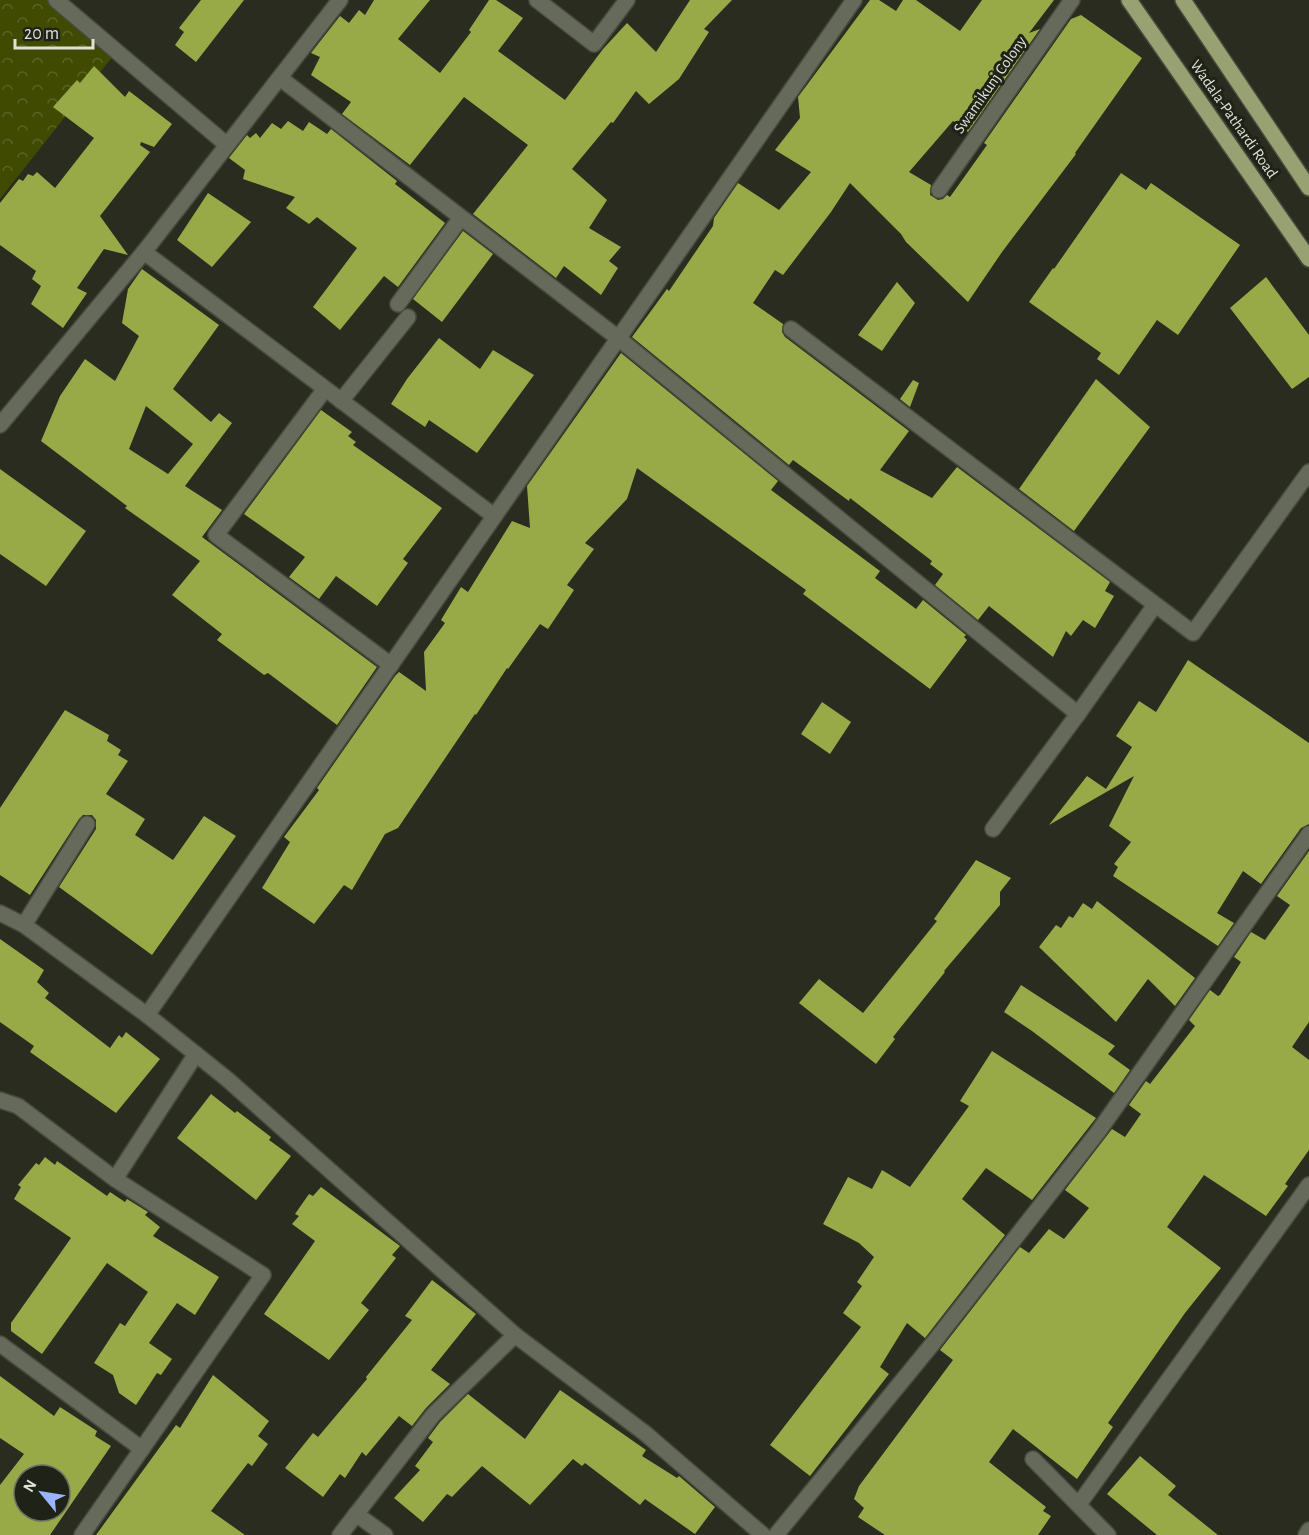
<svg xmlns="http://www.w3.org/2000/svg" width="1309" height="1535" viewBox="0 0 1309 1535" font-family="'Alegreya Sans',sans-serif">
<style>
.park{fill:url(#park-crowns)}
.building{fill:#98aa48;fill-rule:evenodd}
.lines{fill:none;stroke-linecap:round;stroke-linejoin:round}
.minor-casing{stroke:#474a3e;stroke-width:18}
.major-casing{stroke:#474a3e;stroke-width:18}
.minor{stroke:#666a5b;stroke-width:15}
.major{stroke:#97a171;stroke-width:15}
.labels{text-anchor:middle;dominant-baseline:central;stroke-width:6;stroke-linejoin:round;paint-order:stroke}
.street-label{font-size:16px;fill:#dfe2d9;stroke:#1f2216}
</style>
<defs>
<pattern id="park-crowns" width="20" height="18" patternUnits="userSpaceOnUse" patternTransform="scale(1.5)"><rect width="20" height="18" fill="#404a00"/><path d="M2 6a3 3 0 1 1 6 0M12 15a3 3 0 1 1 6 0" fill="none" stroke="#5b6425"/></pattern>
</defs>
<rect width="100%" height="100%" fill="#292c1f"/>
<polygon class="park" points="0,0 56,0 117,51 0,199"/>
<g class="building">
<polygon points="201,0 244,0 196,62 175,45 184,32 179,28"/>
<polygon points="374,0 430,0 398,39 440,73 471,32 469,30 489,0 496,0 523,18 498,51 565,100 603,49 627,23 656,52 690,0 732,0 704,29 709,32 679,79 649,104 636,91 613,123 611,122 572,169 607,200 589,228 621,247 609,261 618,268 601,295 564,266 556,278 473,214 528,145 464,97 410,165 342,114 351,102 311,75 320,57 311,53 340,16 349,23 359,10 365,15"/>
<polygon points="870,0 879,0 896,11 903,0 916,0 960,31 982,0 1054,0 1029,33 1040,29 968,132 953,121 909,172 931,185 930,195 938,200 943,199 947,195 950,197 987,145 984,143 1071,19 1081,15 1142,58 1075,153 1076,154 1002,252 968,302 906,242 901,234 850,183 831,212 783,275 775,270 753,303 783,324 782,332 785,337 909,431 880,470 932,498 957,467 1110,582 1105,591 1114,596 1095,628 1083,620 1071,636 1066,631 1053,657 989,606 978,620 935,585 943,574 930,564 932,561 850,498 849,501 793,460 789,465 632,337 667,289 669,291 713,226 714,218 738,183 779,210 811,172 775,150 800,118 798,97"/>
<polygon points="94,66 125,97 129,91 172,124 154,147 141,142 140,145 150,152 100,216 128,255 104,249 77,288 87,293 63,328 31,304 41,286 32,279 36,271 0,245 0,203 19,179 23,181 28,174 33,176 37,172 55,188 94,138 53,107 77,80 80,83"/>
<polygon points="288,121 303,131 309,122 327,134 331,129 397,181 395,184 445,223 398,287 384,276 340,330 313,307 357,248 317,217 309,224 286,208 295,197 243,179 245,170 229,158 247,135 250,138 256,133 260,138 272,123 281,129"/>
<polygon points="1121,173 1146,190 1151,183 1240,245 1178,335 1157,320 1119,375 1097,359 1101,353 1029,302 1053,268 1054,269"/>
<polygon points="208,193 251,222 212,267 177,240"/>
<polygon points="463,231 493,254 442,322 413,299"/>
<path d="M 142,269 L 219,325 L 173,389 L 211,422 L 219,413 L 232,423 L 185,486 L 222,510 L 202,537 L 377,667 L 337,725 L 268,673 L 264,675 L 217,640 L 222,634 L 172,595 L 200,561 L 125,508 L 127,506 L 41,441 L 60,396 L 85,359 L 115,381 L 139,336 L 122,323 L 128,289 ZM 146,406 L 193,444 L 168,474 L 129,449 Z"/>
<polygon points="1266,277 1309,335 1309,377 1292,389 1230,308"/>
<polygon points="897,282 915,303 882,351 858,335"/>
<polygon points="439,338 480,369 493,350 534,375 477,453 429,420 425,427 391,404 407,379"/>
<polygon points="621,353 778,481 771,490 880,571 875,578 916,609 923,600 966,635 964,637 967,640 930,689 803,594 806,590 637,468 627,499 585,543 594,549 567,585 574,590 548,629 540,624 508,669 507,668 476,715 475,714 398,828 385,834 352,890 344,885 314,924 262,888 290,842 284,837 319,790 317,788 395,676 399,672 426,691 424,652 445,623 441,620 461,587 468,592 512,521 530,528 527,486"/>
<polygon points="1096,379 1150,427 1074,531 1019,489"/>
<polygon points="913,380 919,383 910,407 900,399"/>
<polygon points="321,410 352,432 348,436 356,442 353,445 442,508 403,559 408,563 377,606 336,576 319,599 289,577 305,557 244,514"/>
<polygon points="0,469 86,531 46,586 0,554"/>
<polygon points="1188,660 1309,743 1309,824 1301,828 1261,884 1243,871 1217,913 1234,923 1218,946 1113,876 1118,867 1114,864 1131,842 1109,826 1134,776 1049,825 1087,776 1106,789 1132,747 1116,736 1139,701 1156,712"/>
<polygon points="822,702 851,722 830,754 801,734"/>
<polygon points="65,710 109,735 107,741 121,750 118,755 128,761 106,794 145,819 135,835 173,860 204,816 236,836 152,955 59,887 96,829 96,820 92,815 83,815 79,819 30,895 0,875 0,808"/>
<polygon points="1309,851 1309,1022 1292,1047 1309,1060 1309,1150 1285,1184 1288,1186 1266,1216 1204,1175 1167,1227 1221,1268 1185,1313 1108,1423 1113,1427 1077,1479 1013,1429 989,1462 1046,1507 1043,1511 1051,1516 1038,1535 885,1535 858,1517 864,1508 854,1499 859,1486 953,1360 940,1350 1020,1247 1029,1253 1049,1229 1064,1239 1089,1208 1065,1190 1112,1129 1125,1137 1141,1114 1129,1105 1146,1081 1150,1084 1195,1026 1189,1020 1210,990 1218,996 1220,995 1241,962 1234,957 1251,932 1265,940 1290,905 1277,896"/>
<polygon points="976,860 1011,878 1000,892 1000,905 944,971 945,972 893,1037 895,1039 876,1064 799,1003 819,979 863,1013 937,921 934,919"/>
<polygon points="1097,901 1195,978 1175,1006 1148,979 1116,1022 1039,947 1056,925 1061,928 1069,916 1073,918 1083,903 1092,909"/>
<polygon points="0,939 44,970 37,982 49,993 45,998 110,1048 119,1035 122,1038 126,1032 160,1059 116,1113 30,1052 34,1046 0,1022"/>
<polygon points="1021,985 1115,1046 1108,1054 1130,1070 1114,1093 1032,1031 1004,1012"/>
<polygon points="992,1051 1096,1118 1032,1200 986,1168 962,1199 1005,1235 925,1338 907,1323 880,1367 889,1374 810,1476 770,1445 861,1327 843,1313 862,1286 857,1282 874,1257 859,1243 823,1224 848,1177 872,1189 882,1170 910,1187 969,1106 960,1101"/>
<polygon points="211,1094 235,1113 237,1111 271,1137 269,1140 291,1156 256,1200 177,1138"/>
<polygon points="45,1157 55,1165 57,1161 107,1196 110,1192 125,1202 127,1199 148,1212 145,1215 160,1227 153,1236 219,1277 195,1315 177,1303 149,1343 172,1359 161,1375 157,1373 136,1405 119,1393 113,1375 94,1363 120,1323 125,1326 148,1292 107,1263 42,1354 11,1331 11,1323 71,1238 14,1199 21,1187 18,1185 36,1163 39,1165"/>
<polygon points="321,1187 400,1246 392,1255 396,1258 361,1303 369,1310 329,1360 264,1314 315,1241 292,1224 299,1216 295,1214 309,1194 313,1196"/>
<polygon points="432,1280 476,1314 431,1370 450,1384 426,1408 412,1426 399,1416 366,1456 362,1452 345,1478 340,1474 323,1497 285,1468 313,1433 318,1437 367,1379 366,1377 412,1320 405,1316"/>
<polygon points="213,1375 269,1421 258,1436 268,1444 252,1466 248,1463 211,1511 245,1535 96,1535 176,1425 180,1428"/>
<path d="M 0,1376 L 54,1416 L 60,1407 L 97,1431 L 95,1436 L 111,1446 L 50,1535 L 0,1535 L 0,1485 L 24,1454 L 0,1438 ZM 24,1475 L 60,1475 L 60,1511 L 24,1511 Z"/>
<polygon points="560,1390 646,1450 642,1456 677,1478 679,1476 715,1507 695,1534 645,1499 640,1505 585,1463 582,1466 573,1459 530,1505 482,1466 452,1497 447,1494 423,1522 394,1498 420,1470 415,1466 433,1442 428,1438 440,1422 468,1394 525,1439"/>
<polygon points="1140,1456 1176,1486 1168,1495 1218,1535 1157,1535 1107,1494"/>
</g>
<g class="lines">
<defs>
<g id="minor">
<polyline points="56,0 227,145"/>
<polyline points="537,0 594,44 627,0"/>
<polyline points="280,78 618,338 1078,714"/>
<polyline points="939,190 1072,0"/>
<polyline points="144,252 494,516"/>
<polyline points="398,304 460,219"/>
<polyline points="791,329 1193,633 1309,472"/>
<polyline points="325,389 216,535 391,665"/>
<polyline points="341,401 408,317"/>
<polyline points="0,425 144,252 340,0"/>
<polyline points="993,829 1078,714 1155,605"/>
<polyline points="0,913 24,925 147,1015 227,1079 515,1335"/>
<polyline points="24,925 87,824"/>
<polyline points="147,1015 854,0"/>
<polyline points="0,1100 18,1106 115,1179 196,1054"/>
<polyline points="0,1344 142,1449"/>
<polyline points="1033,1459 1108,1535"/>
<polyline points="1079,1504 1309,1185"/>
<polyline points="356,1514 385,1535"/>
<polyline points="82,1535 263,1275 115,1179"/>
<polyline points="340,1535 433,1415 515,1335 646,1434 763,1535"/>
<polyline points="776,1535 934,1342 1098,1132 1309,834"/>
<polyline points="1306,1535 1309,1530"/>
</g>
<g id="major">
<polyline points="1129,0 1309,259"/>
<polyline points="1183,0 1309,188"/>
</g>
</defs>
<use href="#minor" class="minor-casing"/>
<use href="#major" class="major-casing"/>
<use href="#minor" class="minor"/>
<use href="#major" class="major"/>
</g>
<g class="labels">
<g class="street-label">
<text transform="translate(990 85) rotate(-55)">Swamikunj Colony</text>
<text transform="translate(1234 119) rotate(55)">Wadala-Pathardi Road</text>
</g>
</g>
<g transform="translate(42 1493) rotate(300)"><circle r="28" fill="#1f2216" stroke="#6c6f64" stroke-width="1.5"/>
<path d="M0-4.5L10 22L0 15L-10 22Z" fill="#9ab5fd"/>
<text y="-9" font-size="16" font-weight="bold" text-anchor="middle" fill="#dfe2d9">N</text>
</g>
<path d="M15 39v9h78v-9" fill="none" stroke="#dfe2d9" stroke-width="3"/>
<text x="24" y="39" font-size="18" fill="#dfe2d9" stroke="#1f2216" stroke-width="4.5" paint-order="stroke">20 m</text>
</svg>
